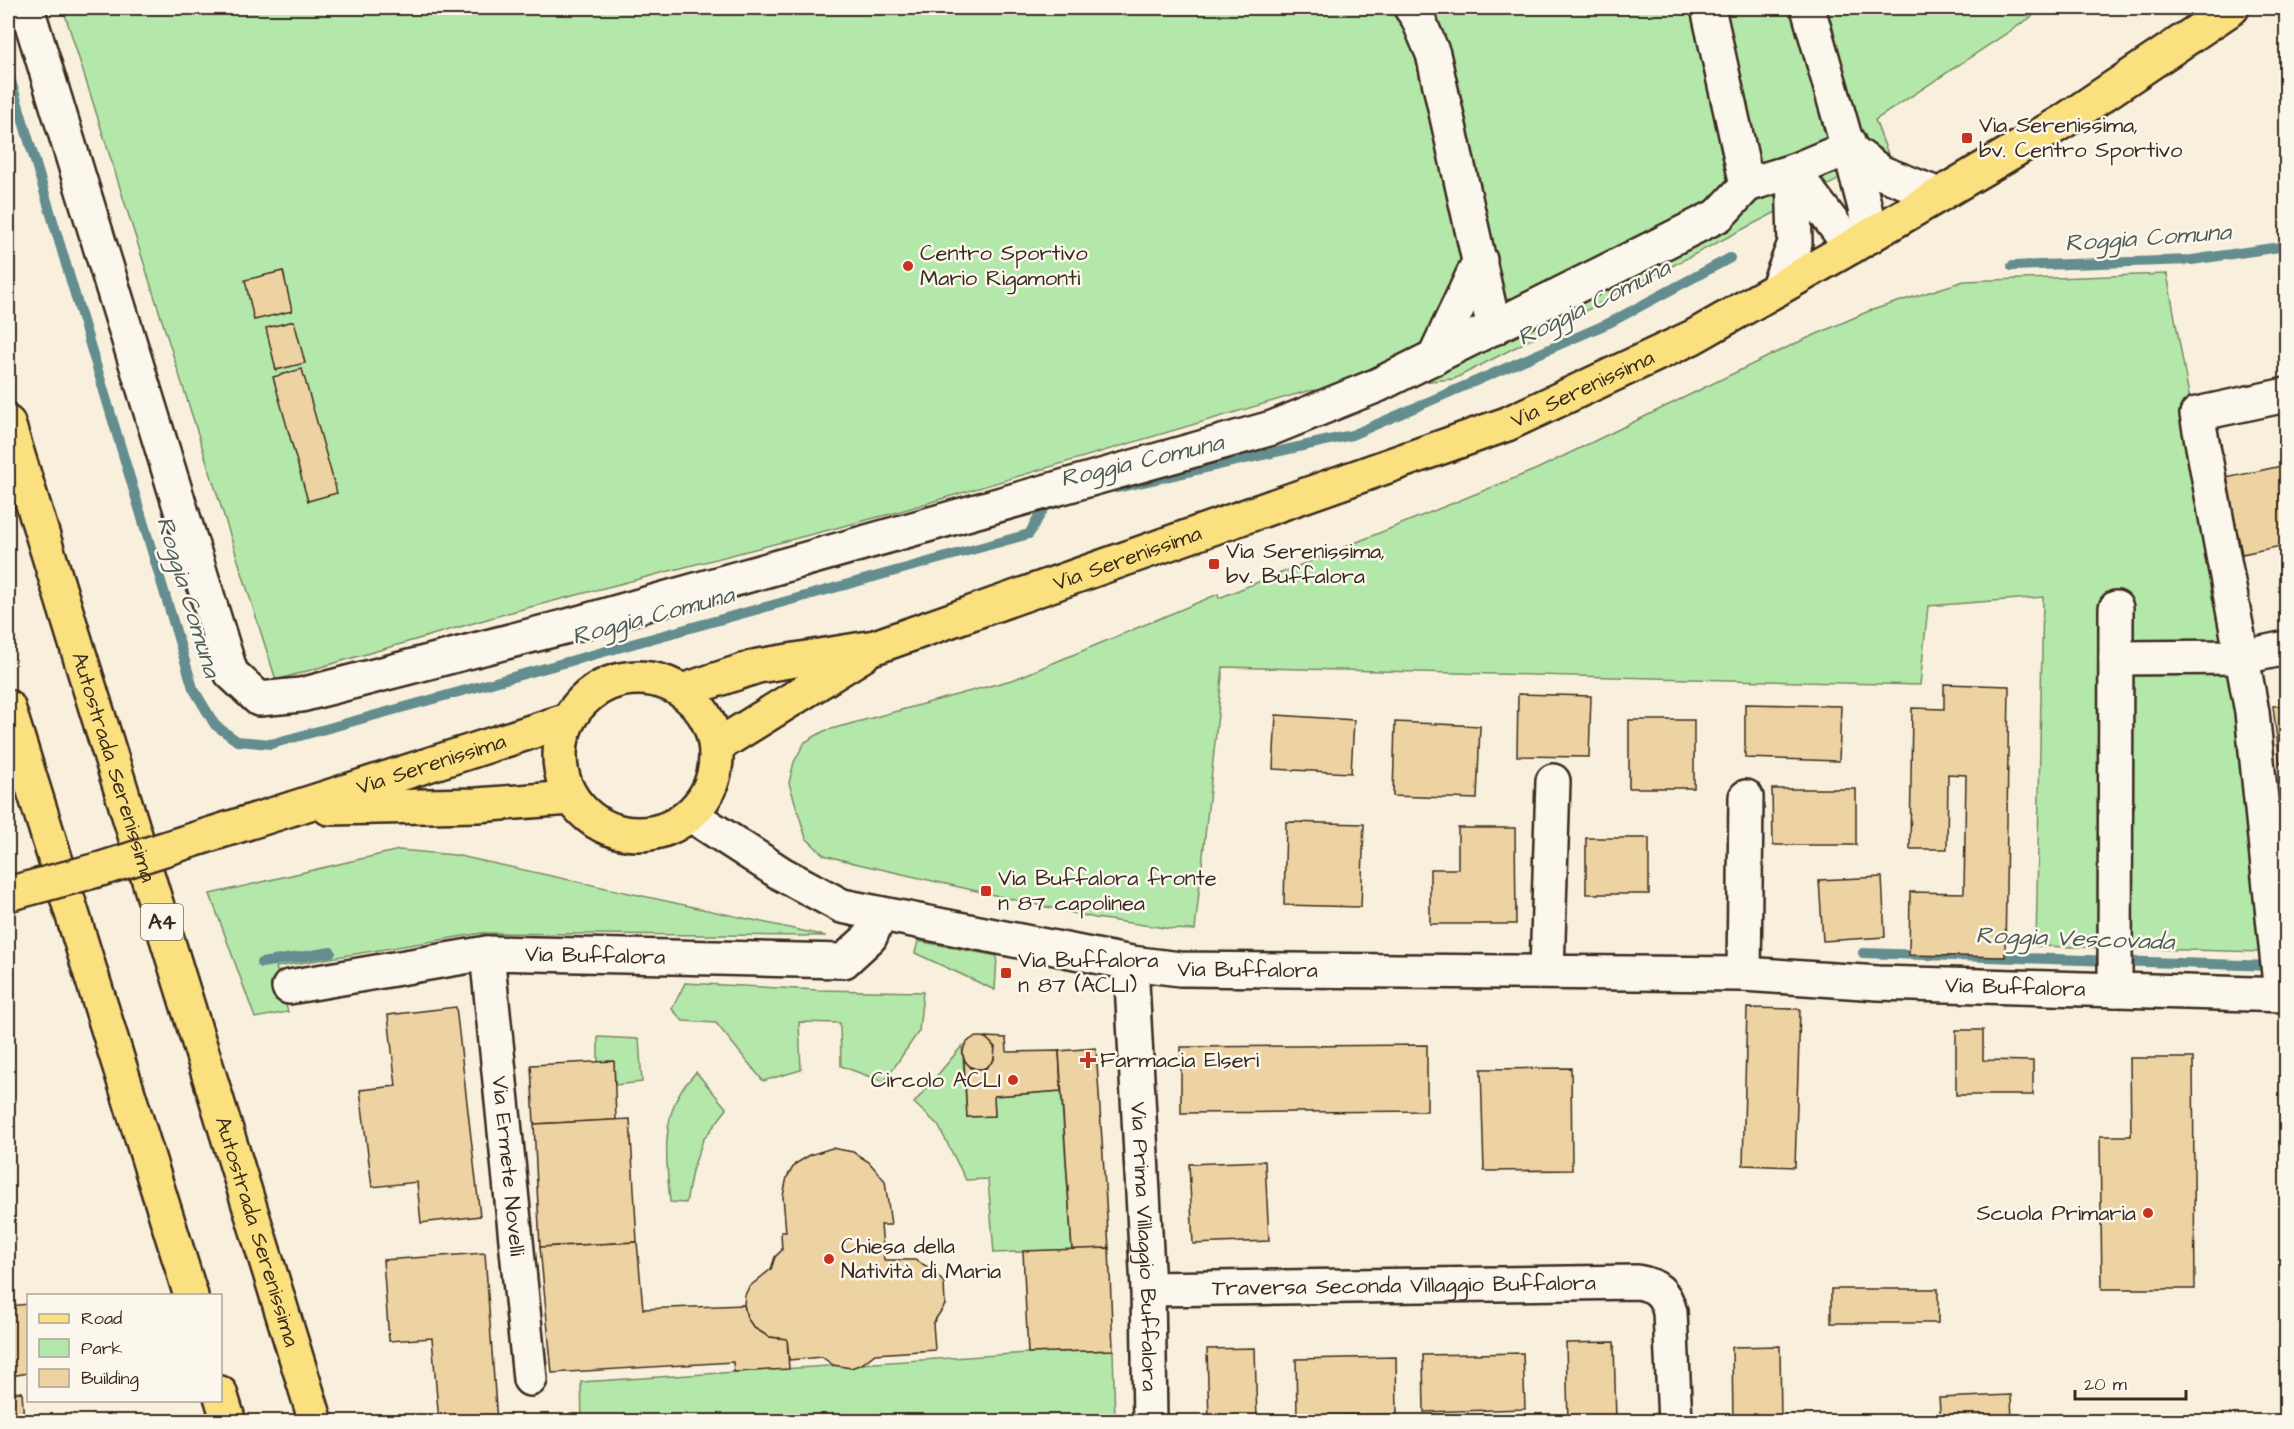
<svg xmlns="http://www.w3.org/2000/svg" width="2294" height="1429" viewBox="0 0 2294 1429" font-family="'Architects Daughter',sans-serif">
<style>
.green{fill:#b4e8aa;stroke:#788964;stroke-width:1.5}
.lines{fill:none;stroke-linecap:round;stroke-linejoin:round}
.stream{stroke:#638d8e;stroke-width:10}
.building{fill:#eed3a2;stroke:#3b2a1e;stroke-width:1.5}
.minor-casing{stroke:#3b2a1e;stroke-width:38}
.major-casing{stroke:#3b2a1e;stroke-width:38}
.highway-casing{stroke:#3b2a1e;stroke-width:38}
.minor{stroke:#fbf7ec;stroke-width:33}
.major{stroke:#fbe080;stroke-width:33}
.highway{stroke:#fbe080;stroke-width:33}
.major-bridge-casing{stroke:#3b2a1e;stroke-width:38;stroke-linecap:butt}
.major-bridge{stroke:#fbe080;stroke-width:33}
.poi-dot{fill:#c8321e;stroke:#fbf7ec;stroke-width:2}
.labels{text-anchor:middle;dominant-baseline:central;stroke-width:5;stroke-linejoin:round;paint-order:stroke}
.shield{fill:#fbf7ec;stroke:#75685c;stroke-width:1.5}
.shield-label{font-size:21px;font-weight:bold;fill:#3b2a1e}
.poi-label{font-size:22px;fill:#3b2a1e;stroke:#fbf7ec;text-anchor:start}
.street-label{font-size:22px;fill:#3b2a1e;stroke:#fbf7ec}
.water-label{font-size:24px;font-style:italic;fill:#4f5c56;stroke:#fbf7ec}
</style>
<rect width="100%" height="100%" fill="#f8f0dd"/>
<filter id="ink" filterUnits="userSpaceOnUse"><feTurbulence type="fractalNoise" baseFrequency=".0167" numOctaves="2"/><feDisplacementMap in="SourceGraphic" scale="12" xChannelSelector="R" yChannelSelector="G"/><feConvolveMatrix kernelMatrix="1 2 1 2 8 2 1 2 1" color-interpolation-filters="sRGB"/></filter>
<g filter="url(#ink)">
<g class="green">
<polygon points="63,8 2045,8 1875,120 1888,154 1454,379 1307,391 894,513 515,611 276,680"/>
<polygon points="2167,274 2247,716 2263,952 2036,946 2043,597 1928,606 1920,685 1223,667 1195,930 1172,929 1095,918 854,863 824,855 806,838 789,783 794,762 805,742 824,731 1015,679 1218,594 1219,598 1537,469 1792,345 1869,311 1964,281"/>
<polygon points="399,850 455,855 826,936 482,933 276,967 288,1012 255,1018 210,894"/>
<polygon points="918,941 997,956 995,990 915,953"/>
<polygon points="685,983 818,990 923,992 919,1031 884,1082 841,1066 840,1023 799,1022 801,1070 763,1081 716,1023 683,1021 672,1009"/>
<polygon points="598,1037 639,1039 642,1082 615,1085 614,1061 598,1062"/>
<polygon points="962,1046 967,1117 995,1116 994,1096 1061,1091 1072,1250 994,1253 988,1179 966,1180 938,1125 914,1103"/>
<path d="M 696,1072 L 727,1109 L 703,1140 L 692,1171 L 686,1203 L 670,1202 C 667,1167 661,1126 679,1094 C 683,1086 691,1079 696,1072 Z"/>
<polygon points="1113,1350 1115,1421 582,1421 581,1382 1028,1353"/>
</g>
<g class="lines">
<g class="stream">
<polyline points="8,71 193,688 215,725 237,741 271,744 1029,534 1046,505 1054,503"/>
<polyline points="2012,266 2192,260 2286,246"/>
<polyline points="1116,488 1352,435 1609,323 1730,258"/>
<polyline points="1863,953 2274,966"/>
<polyline points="261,963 331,952"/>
</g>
</g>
<g class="building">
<polygon points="283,271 292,311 254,320 245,280"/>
<polygon points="294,321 305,363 276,370 266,328"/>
<polygon points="302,369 337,493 308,501 273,377"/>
<polygon points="2286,465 2286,545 2242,554 2226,478"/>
<polygon points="1944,684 2009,686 2005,957 1909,955 1910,892 1964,893 1966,775 1948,774 1947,849 1910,849 1912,708 1944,709"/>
<polygon points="1518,694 1591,696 1589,757 1517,756"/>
<polygon points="1745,704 1841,706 1839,761 1745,758"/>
<polygon points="2286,705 2286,763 2280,764 2273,706"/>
<polygon points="1276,715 1354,720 1351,773 1273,769"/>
<rect x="1629" y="720" width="65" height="68"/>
<polygon points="1395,722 1480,726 1477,799 1393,796"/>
<polygon points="1772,789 1856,789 1856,845 1773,845"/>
<polygon points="1286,822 1364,824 1361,907 1284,905"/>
<polygon points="1458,828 1515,828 1516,924 1430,924 1430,869 1458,869"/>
<rect x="1586" y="838" width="63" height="56"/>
<polygon points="1882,877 1885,937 1823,941 1819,880"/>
<polygon points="456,1007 480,1216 421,1223 417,1182 372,1187 360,1090 396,1086 388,1015"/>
<polygon points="1747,1008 1800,1009 1795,1167 1743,1165"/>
<polygon points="1956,1030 1983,1030 1983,1060 2033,1061 2033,1095 1956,1095"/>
<circle cx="979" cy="1053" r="16"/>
<polygon points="985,1037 1006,1038 1007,1052 1059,1051 1061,1091 994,1096 995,1116 967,1117 964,1060 972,1069 985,1069 994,1060 995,1047"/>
<polygon points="1427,1045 1427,1111 1181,1113 1181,1047"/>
<polygon points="1096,1048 1109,1248 1072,1250 1059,1051"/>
<polygon points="2130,1058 2193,1058 2195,1289 2102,1289 2100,1136 2131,1136"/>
<polygon points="614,1061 616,1120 534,1124 531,1065"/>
<polygon points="1571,1068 1572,1170 1484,1171 1481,1069"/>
<polygon points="630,1119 637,1242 540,1247 534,1124"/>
<polygon points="832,1148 853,1152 869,1162 885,1181 891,1225 881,1225 884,1260 915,1260 932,1269 944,1283 945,1305 933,1323 935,1350 875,1354 862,1364 851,1368 833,1365 822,1357 789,1360 787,1339 769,1337 754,1328 747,1318 744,1305 745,1295 749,1287 771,1269 775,1257 782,1250 781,1232 786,1232 783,1196 787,1177 795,1164 810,1155"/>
<polygon points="1265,1161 1269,1241 1193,1244 1189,1164"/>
<polygon points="637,1242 643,1309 744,1305 747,1318 754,1328 769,1337 787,1339 789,1369 734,1372 733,1362 552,1373 540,1247"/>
<polygon points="1109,1248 1113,1350 1028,1353 1023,1251"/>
<polygon points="485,1253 497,1422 439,1422 432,1338 389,1341 383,1260"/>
<polygon points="8,1288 10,1306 28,1304 28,1373 11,1376 8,1356"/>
<rect x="1831" y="1289" width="107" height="34"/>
<polygon points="1614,1342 1616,1422 1568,1422 1566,1343"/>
<polygon points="1780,1346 1781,1422 1733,1422 1732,1347"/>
<polygon points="1255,1348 1257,1422 1209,1422 1207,1349"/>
<polygon points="1523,1353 1525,1409 1424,1412 1423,1355"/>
<polygon points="1396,1357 1397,1414 1297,1416 1296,1359"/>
<polygon points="22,1392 24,1422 8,1422 8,1393"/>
<polygon points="2011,1395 2012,1422 1941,1422 1939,1398"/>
</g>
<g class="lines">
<defs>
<g id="minor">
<polyline points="27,8 231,673 259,699 301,695 568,626 1272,428 1378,385 1719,215 1747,185 1793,171 1848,148"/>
<polyline points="1411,8 1417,16 1433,54 1494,328"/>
<polyline points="1708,8 1747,185"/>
<polyline points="1808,8 1848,148 1882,173 1939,195"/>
<polyline points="1848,142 1865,208 1870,236"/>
<polyline points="1793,171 1851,247"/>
<polyline points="1777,289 1795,243 1793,171"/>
<polyline points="1434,358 1480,260"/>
<polyline points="2116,658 2243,657 2286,648"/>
<path id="s1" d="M 691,815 L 782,874 L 842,906 L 1131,963 L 1180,969 L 1744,974 L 1878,983 L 2286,995"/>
<path id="s2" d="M 487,953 L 530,1379"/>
<path id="s3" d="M 1131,963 L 1148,1289 L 1150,1422"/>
<polyline points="1547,971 1553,781"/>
<polyline points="1744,974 1746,797"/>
<path id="s4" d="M 289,987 L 487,953 L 844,961 L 870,937 L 880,914"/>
<polyline points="2115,990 2116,608"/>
<polyline points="2281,994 2252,712 2197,414 2286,395"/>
<path id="s5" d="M 1148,1289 L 1637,1282 C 1657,1285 1665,1293 1670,1312 L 1675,1422"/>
</g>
<g id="major">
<circle cx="638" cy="756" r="78"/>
<path id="s6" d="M 682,691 L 758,666 L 875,647 L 1507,424 L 1693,337 L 1851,247 L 2064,121 L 2232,8"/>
<polyline points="717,746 863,655"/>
<path id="s7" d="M 294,808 L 568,720"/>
<polyline points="329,808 477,805 571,798"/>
</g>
<g id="highway">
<path id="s8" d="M 8,423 L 316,1422"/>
<polyline points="8,707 191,1296"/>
<polyline points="220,1393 229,1422"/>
</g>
</defs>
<use href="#minor" class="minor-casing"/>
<use href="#major" class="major-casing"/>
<use href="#highway" class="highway-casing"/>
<use href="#minor" class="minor"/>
<use href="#major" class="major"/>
<use href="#highway" class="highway"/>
<defs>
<polyline id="major-bridge" points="8,894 101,869 294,808"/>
</defs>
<use href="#major-bridge" class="major-bridge-casing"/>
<use href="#major-bridge" class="major-bridge"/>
</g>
</g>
<g class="poi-dot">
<rect x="1961" y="132" width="12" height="12" rx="3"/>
<circle cx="908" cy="266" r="6"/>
<rect x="1208" y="558" width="12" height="12" rx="3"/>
<rect x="980" y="885" width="12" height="12" rx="3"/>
<rect x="1000" y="967" width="12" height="12" rx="3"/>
<path d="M1085 1051h6v6h6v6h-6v6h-6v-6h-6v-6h6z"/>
<circle cx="1013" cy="1080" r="6"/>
<circle cx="2148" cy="1213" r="6"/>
<circle cx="829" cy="1259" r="6"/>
</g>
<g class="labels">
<rect class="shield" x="141" y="904" width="42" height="36" rx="4.5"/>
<g class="shield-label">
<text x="162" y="922">A4</text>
</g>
<g class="poi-label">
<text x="1979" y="125">Via Serenissima,<tspan x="1979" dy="25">bv. Centro Sportivo</tspan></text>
<text x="920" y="253">Centro Sportivo<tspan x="920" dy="25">Mario Rigamonti</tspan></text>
<text x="1226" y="551">Via Serenissima,<tspan x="1226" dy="25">bv. Buffalora</tspan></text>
<text x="998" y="878">Via Buffalora fronte<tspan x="998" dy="25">n 87 capolinea</tspan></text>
<text x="1018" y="960">Via Buffalora<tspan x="1018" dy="25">n 87 (ACLI)</tspan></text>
<text x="1100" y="1060">Farmacia Elseri</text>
<text x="1001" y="1080" text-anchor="end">Circolo ACLI</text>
<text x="2136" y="1213" text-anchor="end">Scuola Primaria</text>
<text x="841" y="1246">Chiesa della<tspan x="841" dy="25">Natività di Maria</tspan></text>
</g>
<g class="street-label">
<text stroke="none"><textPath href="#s6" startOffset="952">Via Serenissima</textPath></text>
<text stroke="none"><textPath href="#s6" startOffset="466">Via Serenissima</textPath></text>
<text stroke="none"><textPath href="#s7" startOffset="144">Via Serenissima</textPath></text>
<text stroke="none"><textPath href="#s8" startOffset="360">Autostrada Serenissima</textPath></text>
<text stroke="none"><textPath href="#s4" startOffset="309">Via Buffalora</textPath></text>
<text stroke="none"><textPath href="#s1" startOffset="588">Via Buffalora</textPath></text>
<text stroke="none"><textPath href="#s1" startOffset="1356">Via Buffalora</textPath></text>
<text stroke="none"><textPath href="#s2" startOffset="214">Via Ermete Novelli</textPath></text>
<text stroke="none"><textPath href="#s8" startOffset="846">Autostrada Serenissima</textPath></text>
<text stroke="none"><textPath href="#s3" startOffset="284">Via Prima Villaggio Buffalora</textPath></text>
<text stroke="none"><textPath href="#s5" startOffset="256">Traversa Seconda Villaggio Buffalora</textPath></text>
</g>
<g class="water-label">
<text transform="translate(2148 238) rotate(-4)">Roggia Comuna</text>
<text transform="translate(1594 303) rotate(-26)">Roggia Comuna</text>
<text transform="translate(1142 461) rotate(-13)">Roggia Comuna</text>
<text transform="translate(188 597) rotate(73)">Roggia Comuna</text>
<text transform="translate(653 616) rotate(-15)">Roggia Comuna</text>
<text transform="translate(2075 939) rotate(2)">Roggia Vescovada</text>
</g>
</g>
<rect width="2294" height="1429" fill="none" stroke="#fbf7ec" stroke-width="30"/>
<rect x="15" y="15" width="2264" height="1399" fill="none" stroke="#3b2a1e" stroke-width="2" filter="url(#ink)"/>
<rect x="27" y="1294" width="195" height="108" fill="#fbf7ec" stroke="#aea59a" stroke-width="1.5"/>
<rect x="39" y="1314" width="30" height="9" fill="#fbe080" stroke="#aea59a" stroke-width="1.5"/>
<text x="81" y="1324" font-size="18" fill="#3b2a1e">Road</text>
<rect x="39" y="1339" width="30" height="18" fill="#b4e8aa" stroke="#aea59a" stroke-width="1.5"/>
<text x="81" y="1354" font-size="18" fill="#3b2a1e">Park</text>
<rect x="39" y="1369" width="30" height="18" fill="#eed3a2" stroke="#aea59a" stroke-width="1.5"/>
<text x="81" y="1384" font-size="18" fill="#3b2a1e">Building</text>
<path d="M2075 1390v9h111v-9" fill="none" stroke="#3b2a1e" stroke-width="3"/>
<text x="2084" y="1390" font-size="18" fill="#3b2a1e" stroke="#fbf7ec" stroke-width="4.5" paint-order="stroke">20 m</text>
</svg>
